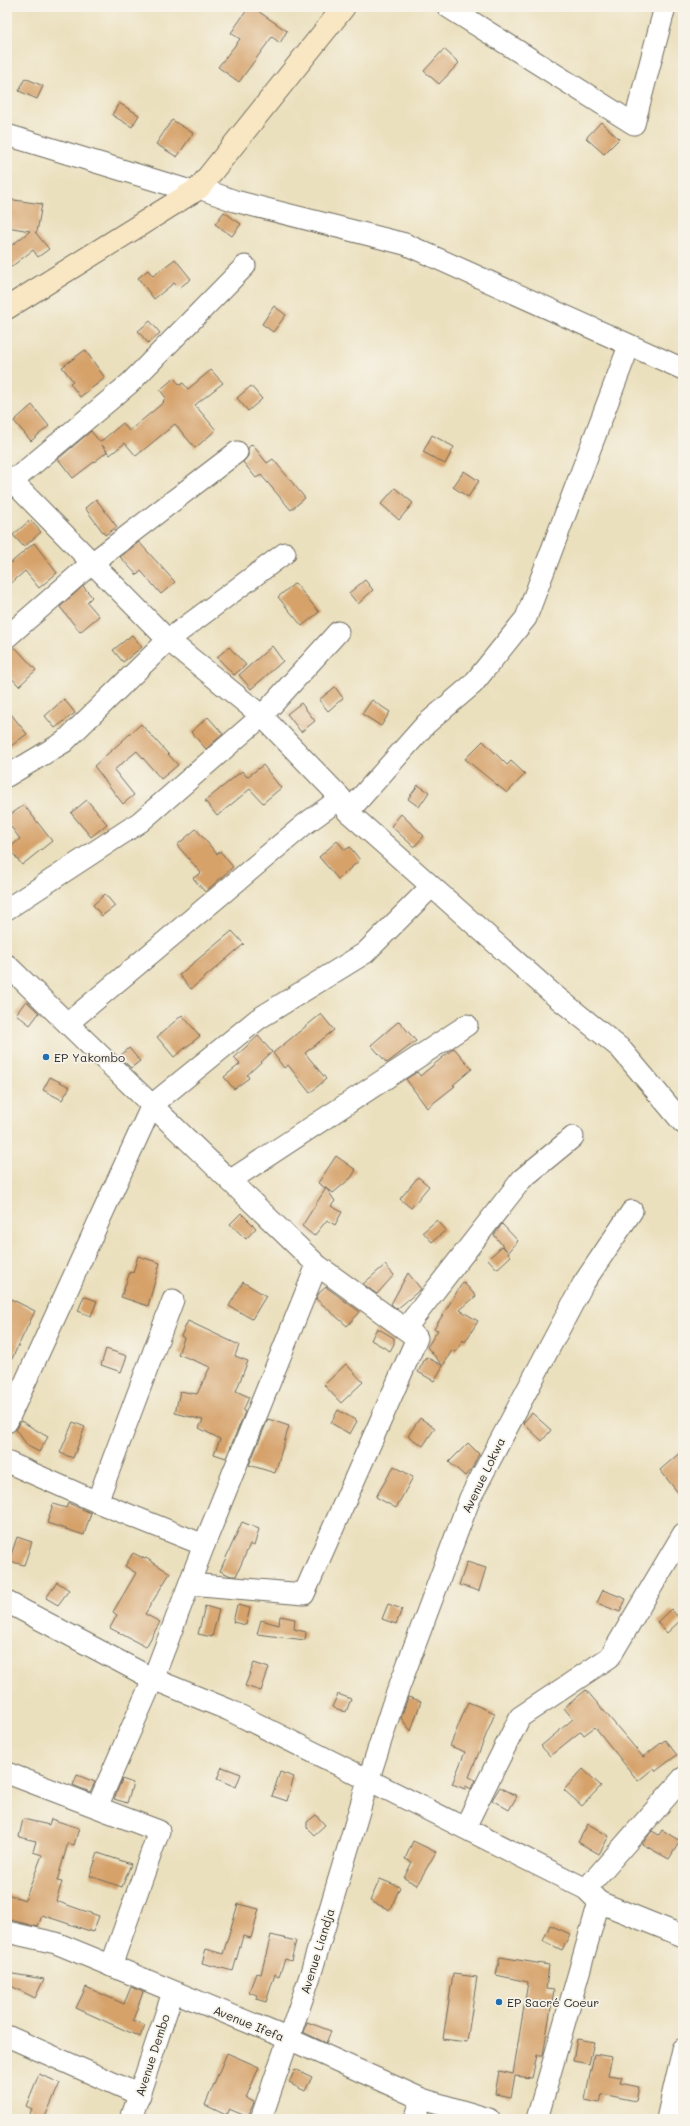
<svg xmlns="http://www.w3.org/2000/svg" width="690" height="2126" viewBox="0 0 690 2126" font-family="Mali,sans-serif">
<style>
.building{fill:#d6a26b}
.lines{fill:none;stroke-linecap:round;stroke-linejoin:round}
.street-casing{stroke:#6e6a5e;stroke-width:23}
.secondary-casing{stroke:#6e6a5e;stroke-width:24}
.street{stroke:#fff;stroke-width:21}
.secondary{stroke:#f9e7c3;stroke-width:22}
.poi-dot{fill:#1f6fb2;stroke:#f7f3e8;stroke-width:1.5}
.labels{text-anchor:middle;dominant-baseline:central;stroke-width:3.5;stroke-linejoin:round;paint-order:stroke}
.poi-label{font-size:12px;fill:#2b2b2b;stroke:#f7f3e8;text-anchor:start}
.street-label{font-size:12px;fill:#2b2b2b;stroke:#f7f3e8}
</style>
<rect width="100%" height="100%" fill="#f7f3e8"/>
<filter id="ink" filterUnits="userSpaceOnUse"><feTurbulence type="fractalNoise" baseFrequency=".025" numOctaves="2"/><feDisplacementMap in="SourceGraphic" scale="8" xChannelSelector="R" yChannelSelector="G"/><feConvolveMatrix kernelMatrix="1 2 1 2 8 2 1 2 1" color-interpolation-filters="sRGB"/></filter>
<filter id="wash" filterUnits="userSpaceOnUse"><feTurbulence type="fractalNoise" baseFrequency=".012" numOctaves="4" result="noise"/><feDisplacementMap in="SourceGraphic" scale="16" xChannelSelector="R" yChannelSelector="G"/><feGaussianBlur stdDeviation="0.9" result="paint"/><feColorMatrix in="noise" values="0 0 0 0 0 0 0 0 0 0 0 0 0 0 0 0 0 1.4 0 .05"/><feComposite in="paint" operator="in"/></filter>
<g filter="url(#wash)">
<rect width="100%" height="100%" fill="#ebe0be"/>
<g id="blocks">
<g class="building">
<polygon points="249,7 252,7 287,31 280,43 272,37 239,82 218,67 240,39 231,33"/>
<polygon points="444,49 459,63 439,84 424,71"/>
<polygon points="25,78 43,86 37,99 19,91"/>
<polygon points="119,103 139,115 132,127 112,115"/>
<polygon points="172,120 193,133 177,157 156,144"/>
<polygon points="601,122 619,139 604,154 586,138"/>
<polygon points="7,199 42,204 37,232 35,232 49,249 38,257 33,250 7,270 7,249 30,231 7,227"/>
<polygon points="224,212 241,224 232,236 215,224"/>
<polygon points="175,259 191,279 179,288 174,283 154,299 138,278 148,270 153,276"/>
<polygon points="274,306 286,315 273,332 262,324"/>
<polygon points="150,321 160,333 148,343 138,331"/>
<polygon points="85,350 105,378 80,397 70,383 73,381 62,367"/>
<polygon points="211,370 223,383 195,405 216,430 195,448 175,424 136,456 125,443 110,455 102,445 107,452 73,478 58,459 91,431 100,442 123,423 129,431 164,402 163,401 166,398 160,390 174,378 180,385 183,383 188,389"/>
<polygon points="251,386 262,399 248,411 237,398"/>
<polygon points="32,405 49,426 31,441 14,421"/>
<polygon points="432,435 454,447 445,464 423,452"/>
<polygon points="252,444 267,463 273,459 305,498 291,510 261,475 256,478 243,462 248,456 248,448"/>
<polygon points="464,471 479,481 468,497 453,487"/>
<polygon points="395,488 413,503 399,520 381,504"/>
<polygon points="96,499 117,527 105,535 85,508"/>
<polygon points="30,520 41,532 24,547 13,535"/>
<polygon points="139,542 175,582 161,594 141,571 137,575 120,557"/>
<polygon points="34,543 57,573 39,588 25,571 7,587 7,566"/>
<polygon points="365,580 373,590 358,604 349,593"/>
<polygon points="295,583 319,612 302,626 278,597"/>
<polygon points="83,586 92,597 87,602 99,616 80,632 60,607"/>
<polygon points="132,635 142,647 123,662 113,650"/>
<polygon points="272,646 283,661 251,689 239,675"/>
<polygon points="15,647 36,670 19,686 7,673 7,654"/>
<polygon points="229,647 246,665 234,675 217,657"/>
<polygon points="335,687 343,698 328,711 319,700"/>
<polygon points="64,699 75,713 55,728 45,716"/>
<polygon points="372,700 390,712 381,726 362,714"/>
<polygon points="301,703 315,721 301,732 287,714"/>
<polygon points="7,709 27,734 7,749"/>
<polygon points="208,717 223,734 206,749 191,732"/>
<polygon points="141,724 178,765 161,779 137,751 114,770 134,795 123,804 94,766"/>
<polygon points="483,741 507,765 511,761 525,774 507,793 465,759"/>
<polygon points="263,765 281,788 263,803 250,789 217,816 205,801 242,771 247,777"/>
<polygon points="418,785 429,792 419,807 408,799"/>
<polygon points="87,800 107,824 91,837 71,813"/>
<polygon points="24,805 52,841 22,865 9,848 20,839 7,821 7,817"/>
<polygon points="401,814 424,836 414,847 391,826"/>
<polygon points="196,829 217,854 220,851 233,867 205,892 193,878 201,873 177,845"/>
<polygon points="337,841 345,850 350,847 360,860 338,879 319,857"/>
<polygon points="105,894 115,906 102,916 93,905"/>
<polygon points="232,931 244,944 191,989 179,975"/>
<polygon points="26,1001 39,1013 30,1025 16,1014"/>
<polygon points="321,1014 334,1030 305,1053 326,1079 310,1093 288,1065 284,1068 273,1053"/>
<polygon points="182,1015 200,1036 174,1057 157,1037"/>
<polygon points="399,1021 416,1041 387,1063 371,1045"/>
<polygon points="258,1036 272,1052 247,1075 249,1078 234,1089 224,1077 240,1064 234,1058"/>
<polygon points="129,1048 140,1061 131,1068 119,1057"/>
<polygon points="454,1048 472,1069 453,1085 455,1086 427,1108 406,1079 417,1072 420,1076"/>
<polygon points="50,1077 70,1087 62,1100 43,1090"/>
<polygon points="336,1156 356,1170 351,1178 333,1193 318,1183"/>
<polygon points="418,1177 429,1186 411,1208 400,1199"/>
<polygon points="326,1188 335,1201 331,1206 342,1212 335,1225 327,1220 314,1236 302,1226"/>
<polygon points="241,1213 256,1228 246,1239 230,1224"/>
<polygon points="437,1220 446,1230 432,1242 423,1232"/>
<polygon points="502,1224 518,1241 508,1253 511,1256 497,1269 488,1259 502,1246 507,1251 494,1235"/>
<polygon points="138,1256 160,1263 148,1306 121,1297 130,1272 133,1273"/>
<polygon points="385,1265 394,1275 377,1294 363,1284"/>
<polygon points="408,1273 421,1289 397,1309 391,1304"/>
<polygon points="243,1282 266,1296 252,1319 229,1306"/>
<polygon points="463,1282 476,1296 460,1310 478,1321 465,1342 463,1340 456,1352 452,1350 443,1366 427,1347 438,1330 434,1329"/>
<polygon points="326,1287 360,1312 347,1326 316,1299 319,1293"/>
<polygon points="84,1296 97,1301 91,1316 78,1311"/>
<polygon points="7,1297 35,1311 7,1369"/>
<polygon points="188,1321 239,1345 235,1356 248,1361 236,1391 249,1397 243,1411 245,1412 226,1458 214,1454 220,1439 199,1428 203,1420 175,1413 180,1391 197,1394 210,1367 178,1354 184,1338 181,1336"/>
<polygon points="377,1328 394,1338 394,1344 390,1351 371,1340"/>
<polygon points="106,1349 127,1356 121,1372 101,1365"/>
<polygon points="426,1357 443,1366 434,1381 418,1372"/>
<polygon points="346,1364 363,1382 341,1403 324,1385"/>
<polygon points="338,1410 357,1421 350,1434 331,1423"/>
<polygon points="532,1413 551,1430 542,1441 523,1423"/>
<polygon points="420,1418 435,1428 423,1446 408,1436"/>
<polygon points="268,1419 289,1426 275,1473 249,1465"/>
<polygon points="21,1421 48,1437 39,1452 28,1446 16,1430"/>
<polygon points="73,1422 85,1427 73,1458 60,1453"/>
<polygon points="468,1443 479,1454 472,1468 465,1476 449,1462"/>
<polygon points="683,1450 683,1499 660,1470"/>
<polygon points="394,1466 413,1477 396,1508 376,1497"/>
<polygon points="68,1503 91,1513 84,1535 47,1523 53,1504 66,1508"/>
<polygon points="242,1522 259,1529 254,1546 250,1544 236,1576 231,1576 220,1571"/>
<polygon points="17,1537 32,1542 24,1565 9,1561"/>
<polygon points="133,1553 145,1559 146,1558 170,1573 145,1614 160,1622 146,1647 110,1628 117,1615 113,1612 136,1573 125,1566"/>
<polygon points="467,1562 486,1568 479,1591 459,1585"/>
<polygon points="57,1582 69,1590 58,1605 46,1598"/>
<polygon points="603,1590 626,1599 620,1612 597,1603"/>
<polygon points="388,1604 402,1609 396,1624 382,1619"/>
<polygon points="237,1605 250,1608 246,1625 233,1622"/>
<polygon points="205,1606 219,1610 212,1637 198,1634"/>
<polygon points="671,1609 681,1620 667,1633 657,1622"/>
<polygon points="280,1616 295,1619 294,1629 306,1632 305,1640 257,1634 261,1620 279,1625"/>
<polygon points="254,1663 269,1668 261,1691 245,1686"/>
<polygon points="586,1690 643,1757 665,1740 677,1755 656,1771 654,1768 638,1781 595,1727 584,1735 581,1731 550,1756 541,1746 573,1719 564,1708"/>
<polygon points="338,1694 351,1699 346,1712 332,1707"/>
<polygon points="408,1697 421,1701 411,1731 401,1718"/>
<polygon points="468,1702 495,1713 469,1777 475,1780 471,1789 466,1786 465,1789 452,1784 465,1752 450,1746"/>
<polygon points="222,1767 241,1774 236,1787 217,1779"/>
<polygon points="583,1769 601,1786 582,1806 564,1790"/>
<polygon points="280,1772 294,1777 287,1801 272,1796"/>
<polygon points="77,1775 95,1782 90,1792 73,1785"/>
<polygon points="122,1779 133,1783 127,1803 114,1799"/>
<polygon points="500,1787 517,1796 509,1810 492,1800"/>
<polygon points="316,1815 325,1825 314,1835 307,1828 307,1822"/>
<polygon points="23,1819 49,1825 51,1819 79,1828 74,1845 68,1843 57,1881 62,1882 56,1901 99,1916 93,1932 42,1915 38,1927 7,1919 7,1894 25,1900 42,1855 33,1852 36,1841 19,1837"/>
<polygon points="588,1824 609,1836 599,1854 578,1842"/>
<polygon points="662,1830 680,1841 669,1859 642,1844 652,1831 659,1835"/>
<polygon points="413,1841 436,1852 417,1885 404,1878 412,1862 405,1859"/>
<polygon points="98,1853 131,1864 122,1887 90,1876"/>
<polygon points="380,1879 400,1887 390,1910 370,1901"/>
<polygon points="238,1904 259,1909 251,1938 243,1936 233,1971 202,1963 206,1949 223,1954"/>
<polygon points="550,1925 570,1934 562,1950 543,1941"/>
<polygon points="271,1935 296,1941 291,1961 285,1959 279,1976 275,1974 266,2002 256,1999 257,1995 249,1992 256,1973 261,1974"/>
<polygon points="500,1957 549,1965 546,1989 554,1990 543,2055 537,2055 532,2078 515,2076 511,2097 495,2094 499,2071 513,2074 528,1982 496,1975"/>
<polygon points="7,1973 44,1979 35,1998 7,1984"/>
<polygon points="453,1974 477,1977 467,2042 443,2039"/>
<polygon points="86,1987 124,2004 131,1987 143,1992 133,2020 145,2025 140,2037 76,2008"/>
<polygon points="307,2022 331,2031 326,2043 303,2032"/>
<polygon points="577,2039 594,2042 589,2064 573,2061"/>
<polygon points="227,2053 259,2067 246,2098 254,2102 248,2117 229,2109 226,2115 205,2105"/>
<polygon points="594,2054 612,2057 608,2075 622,2077 620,2083 639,2087 636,2101 602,2094 600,2103 585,2100"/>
<polygon points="295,2069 312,2077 305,2091 289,2083"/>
<polygon points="39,2074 60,2083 44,2119 27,2119 32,2109 26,2106"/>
</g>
</g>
</g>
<g filter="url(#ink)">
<use href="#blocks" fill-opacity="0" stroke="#6e6a5e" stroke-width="1"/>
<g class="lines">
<defs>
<g id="street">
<polyline points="448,7 634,124 665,7"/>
<polyline points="7,135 194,192"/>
<polyline points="199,188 235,201 405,244 683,369"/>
<polyline points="7,476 168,640 262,716 341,798 305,824 68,1023"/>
<polyline points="7,486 130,383 245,266"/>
<polyline points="7,637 92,563 237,452"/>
<polyline points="7,776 64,742 168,640 285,553"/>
<polyline points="342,800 348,812 554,995 620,1048 683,1123"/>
<polyline points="348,812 426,724 473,684 526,618 629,346"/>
<polyline points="7,909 140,822 262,716 338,632"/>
<polyline points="7,965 317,1265 417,1338 304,1594 190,1584"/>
<polyline points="231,1180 467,1025"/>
<polyline points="405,1329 522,1179 573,1137"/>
<polyline points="7,1422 152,1105 258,1019 365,953 431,887"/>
<polyline points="7,1462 97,1502 204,1545"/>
<polyline points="97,1502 173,1300"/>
<polyline points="7,1602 153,1679 229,1710 586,1889 599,1902 683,1936"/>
<polyline points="7,1773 159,1831 111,1966"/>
<polyline points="97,1807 153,1679 204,1545 317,1265"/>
<polyline points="465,1827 520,1717 610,1657 683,1534"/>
<polyline points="586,1889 683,1778"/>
<polyline points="7,1932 56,1943 289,2039 422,2099 489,2119"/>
<polyline points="7,2036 140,2095"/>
<polyline points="131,2119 173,1992"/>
<polyline points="261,2119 310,1976 368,1781 392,1706 470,1498 583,1284 632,1211"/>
<polyline points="415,2119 422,2099"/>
<polyline points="537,2119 599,1902"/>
<polyline points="667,2119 683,2049"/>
</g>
<polyline id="secondary" points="7,308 199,188 344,7"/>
</defs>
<use href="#street" class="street-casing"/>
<use href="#secondary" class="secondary-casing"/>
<use href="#street" class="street"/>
<use href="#secondary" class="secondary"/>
</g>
</g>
<g class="poi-dot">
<circle cx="46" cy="1057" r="4"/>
<circle cx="499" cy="2002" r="4"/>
</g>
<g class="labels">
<g class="poi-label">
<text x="54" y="1057">EP Yakombo</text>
<text x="507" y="2002">EP Sacré Coeur</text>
</g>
<g class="street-label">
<text transform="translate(483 1475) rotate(-64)">Avenue Lokwa</text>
<text transform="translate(317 1951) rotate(-73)">Avenue Liandja</text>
<text transform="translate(249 2023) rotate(22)">Avenue Ifefa</text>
<text transform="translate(152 2055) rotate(-72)">Avenue Dembo</text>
</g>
</g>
<rect width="690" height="2126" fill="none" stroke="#f7f3e8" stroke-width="24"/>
</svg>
